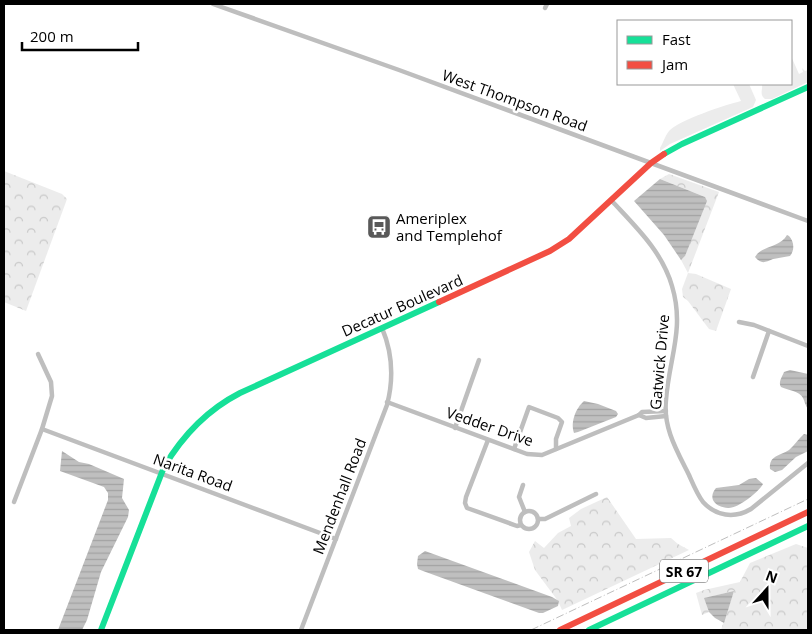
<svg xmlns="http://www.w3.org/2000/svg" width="812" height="634" viewBox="0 0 812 634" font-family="'Open Sans',sans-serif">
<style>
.grass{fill:#ececec}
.forest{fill:url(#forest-crowns)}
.water{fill:url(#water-rules)}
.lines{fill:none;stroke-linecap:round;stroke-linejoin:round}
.street{stroke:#bebebe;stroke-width:4.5}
.fast{stroke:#16e098;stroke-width:6}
.jam{stroke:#f24e42;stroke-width:6}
.rail{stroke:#bebebe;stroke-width:1;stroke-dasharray:8 2.5 1 2.5;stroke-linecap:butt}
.labels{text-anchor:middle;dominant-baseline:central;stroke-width:5;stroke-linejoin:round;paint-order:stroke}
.shield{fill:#fff;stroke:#4c4c4c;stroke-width:1}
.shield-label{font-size:14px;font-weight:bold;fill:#000}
.street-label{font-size:15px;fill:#000;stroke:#fff}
.poi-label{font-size:15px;fill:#000;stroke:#fff;text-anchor:start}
</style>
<defs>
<pattern id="forest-crowns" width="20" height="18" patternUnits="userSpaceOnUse" patternTransform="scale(1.25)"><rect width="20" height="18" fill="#ececec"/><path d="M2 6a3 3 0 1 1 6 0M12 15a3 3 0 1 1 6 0" fill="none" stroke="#c9c9c9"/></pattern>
<pattern id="water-rules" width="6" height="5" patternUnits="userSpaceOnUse" patternTransform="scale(1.25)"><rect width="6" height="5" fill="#bfbfbf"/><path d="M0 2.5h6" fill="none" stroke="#a2a2a2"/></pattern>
</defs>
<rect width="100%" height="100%" fill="#fff"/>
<g class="grass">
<path d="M 791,56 L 799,74 L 803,72 L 802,68 L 805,71 L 808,70 L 808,82 L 772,99 L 765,99 C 759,94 763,90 762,84 L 791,84 Z"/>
<path d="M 733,84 L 749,84 L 756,100 L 753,107 L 670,144 L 660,151 L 660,148 C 663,143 665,136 669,131 C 679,120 725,105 741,101 Z"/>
</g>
<g class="forest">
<polygon points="4,171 62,194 67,199 26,311 4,302"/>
<polygon points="669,174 719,192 688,273 696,274 731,289 716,331 709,329 688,301 683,297 682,289 688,273 681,260 685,256 705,197 660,179"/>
<polygon points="607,497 636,539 671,538 678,544 689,550 562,610 558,601 535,570 529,552 535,541 544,548 558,533 571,526 569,518 581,509"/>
<polygon points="796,544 808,548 808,630 721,630 734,591 705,598 709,612 702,615 696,593 704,590 740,582 750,563"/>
</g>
<g class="water">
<polygon points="660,179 705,197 707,201 685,256 681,260 664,235 634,201"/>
<path d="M 787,235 L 789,236 C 794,241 795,250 790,256 C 784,257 779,258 773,259 C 765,262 762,265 755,257 C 762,245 780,248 787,235 Z"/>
<path d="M 790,370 L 808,374 L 808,409 C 805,405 805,402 803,398 C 800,391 787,390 781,387 C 778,382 782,377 784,372 Z"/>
<path d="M 584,401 L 598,404 L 616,411 L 618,414 L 616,417 L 578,432 L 574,433 C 570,422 576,408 584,401 Z"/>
<path d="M 804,434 L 808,435 L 808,451 L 796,457 L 782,470 L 775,472 L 770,469 C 769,455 780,456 789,450 C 795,445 798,439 804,434 Z"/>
<polygon points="62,451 79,462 89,464 124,479 122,498 129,510 128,517 101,572 87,620 82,630 58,630 108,500 108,493 104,487 60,471"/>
<path d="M 756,478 L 763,484 C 759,492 737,509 728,508 C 716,507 707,499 716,488 L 739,485 L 749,479 Z"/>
<polygon points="425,551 552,597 559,601 558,606 543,613 539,613 423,571 418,569 417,564 418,556"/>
<polygon points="734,591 724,623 715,618 709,612 704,598"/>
</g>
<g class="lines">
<g class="street">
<polyline points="213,4 399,70 808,221"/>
<polyline points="545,8 547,4"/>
<path d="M 611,200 C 635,226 662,251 672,286 C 685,329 669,358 666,400 C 663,428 677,451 689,475 C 693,484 697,494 703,502 C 716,516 734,519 751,509 L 808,463"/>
<polyline points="739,322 754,325 808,346"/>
<polyline points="753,377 769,331"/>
<polyline points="387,402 527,454 542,455 639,415 642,412 666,411"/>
<polyline points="639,415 646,418 666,416"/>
<polyline points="455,428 479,360"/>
<polyline points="42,429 336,539"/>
<polyline points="488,440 466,497 465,503 467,508 517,526 521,525"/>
<polyline points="514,449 529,407 558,418 562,422 556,439 556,449"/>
<polyline points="523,485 519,497 525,512"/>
<polyline points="14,502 42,429 52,396 51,382 38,354"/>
<circle cx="529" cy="520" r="9"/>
<polyline points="538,519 545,519 596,494"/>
<path d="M 301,630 L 387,405 C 394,378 393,354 382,328"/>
</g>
<g class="fast">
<polyline points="664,154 682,144 808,87"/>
<path d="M 101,630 L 164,467 C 183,435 207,410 240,393 L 439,302"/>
<polyline points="589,630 808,526"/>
</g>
<g class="jam">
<polyline points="439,302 550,251 569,239 651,163 664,154"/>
<polyline points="560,630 808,512"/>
</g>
<polyline class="rail" points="531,630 808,499"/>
</g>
<defs>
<symbol id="bus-square" viewBox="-11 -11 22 22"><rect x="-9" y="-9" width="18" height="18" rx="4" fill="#595959" stroke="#fff"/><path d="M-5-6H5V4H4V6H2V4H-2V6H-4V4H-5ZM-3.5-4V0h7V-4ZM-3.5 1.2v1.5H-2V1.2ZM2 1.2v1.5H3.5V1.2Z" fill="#fff"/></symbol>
</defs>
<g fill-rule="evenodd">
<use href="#bus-square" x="365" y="213" width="28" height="28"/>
</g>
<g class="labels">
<rect class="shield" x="660" y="559.5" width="48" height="23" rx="4"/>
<g class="shield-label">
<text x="684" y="571">SR 67</text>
</g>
<g class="street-label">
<text transform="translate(515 100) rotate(20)">West Thompson Road</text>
<text transform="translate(402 305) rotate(-24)">Decatur Boulevard</text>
<text transform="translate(659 362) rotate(-85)">Gatwick Drive</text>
<text transform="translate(490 426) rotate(19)">Vedder Drive</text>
<text transform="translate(193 472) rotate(20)">Narita Road</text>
<text transform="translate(339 496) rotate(-69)">Mendenhall Road</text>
</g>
<g class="poi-label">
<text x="396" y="218">Ameriplex<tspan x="396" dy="17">and Templehof</tspan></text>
</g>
</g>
<rect width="812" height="634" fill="none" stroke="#000000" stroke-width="10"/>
<rect x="617" y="20" width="175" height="65" fill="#ffffff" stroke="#999999"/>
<rect x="627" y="36" width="25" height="8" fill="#16e098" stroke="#999999"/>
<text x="662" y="45" font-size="15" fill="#000000">Fast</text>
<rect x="627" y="61" width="25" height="8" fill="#f24e42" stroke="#999999"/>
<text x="662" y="70" font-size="15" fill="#000000">Jam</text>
<g transform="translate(767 589) rotate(21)" stroke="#ffffff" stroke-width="4" paint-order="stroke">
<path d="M0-4L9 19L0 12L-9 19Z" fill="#000000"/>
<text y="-8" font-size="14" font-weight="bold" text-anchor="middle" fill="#000000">N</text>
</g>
<path d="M22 42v8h116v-8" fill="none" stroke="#000000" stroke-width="2.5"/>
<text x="30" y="42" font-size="15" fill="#000000" stroke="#ffffff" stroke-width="4" paint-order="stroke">200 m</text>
</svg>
